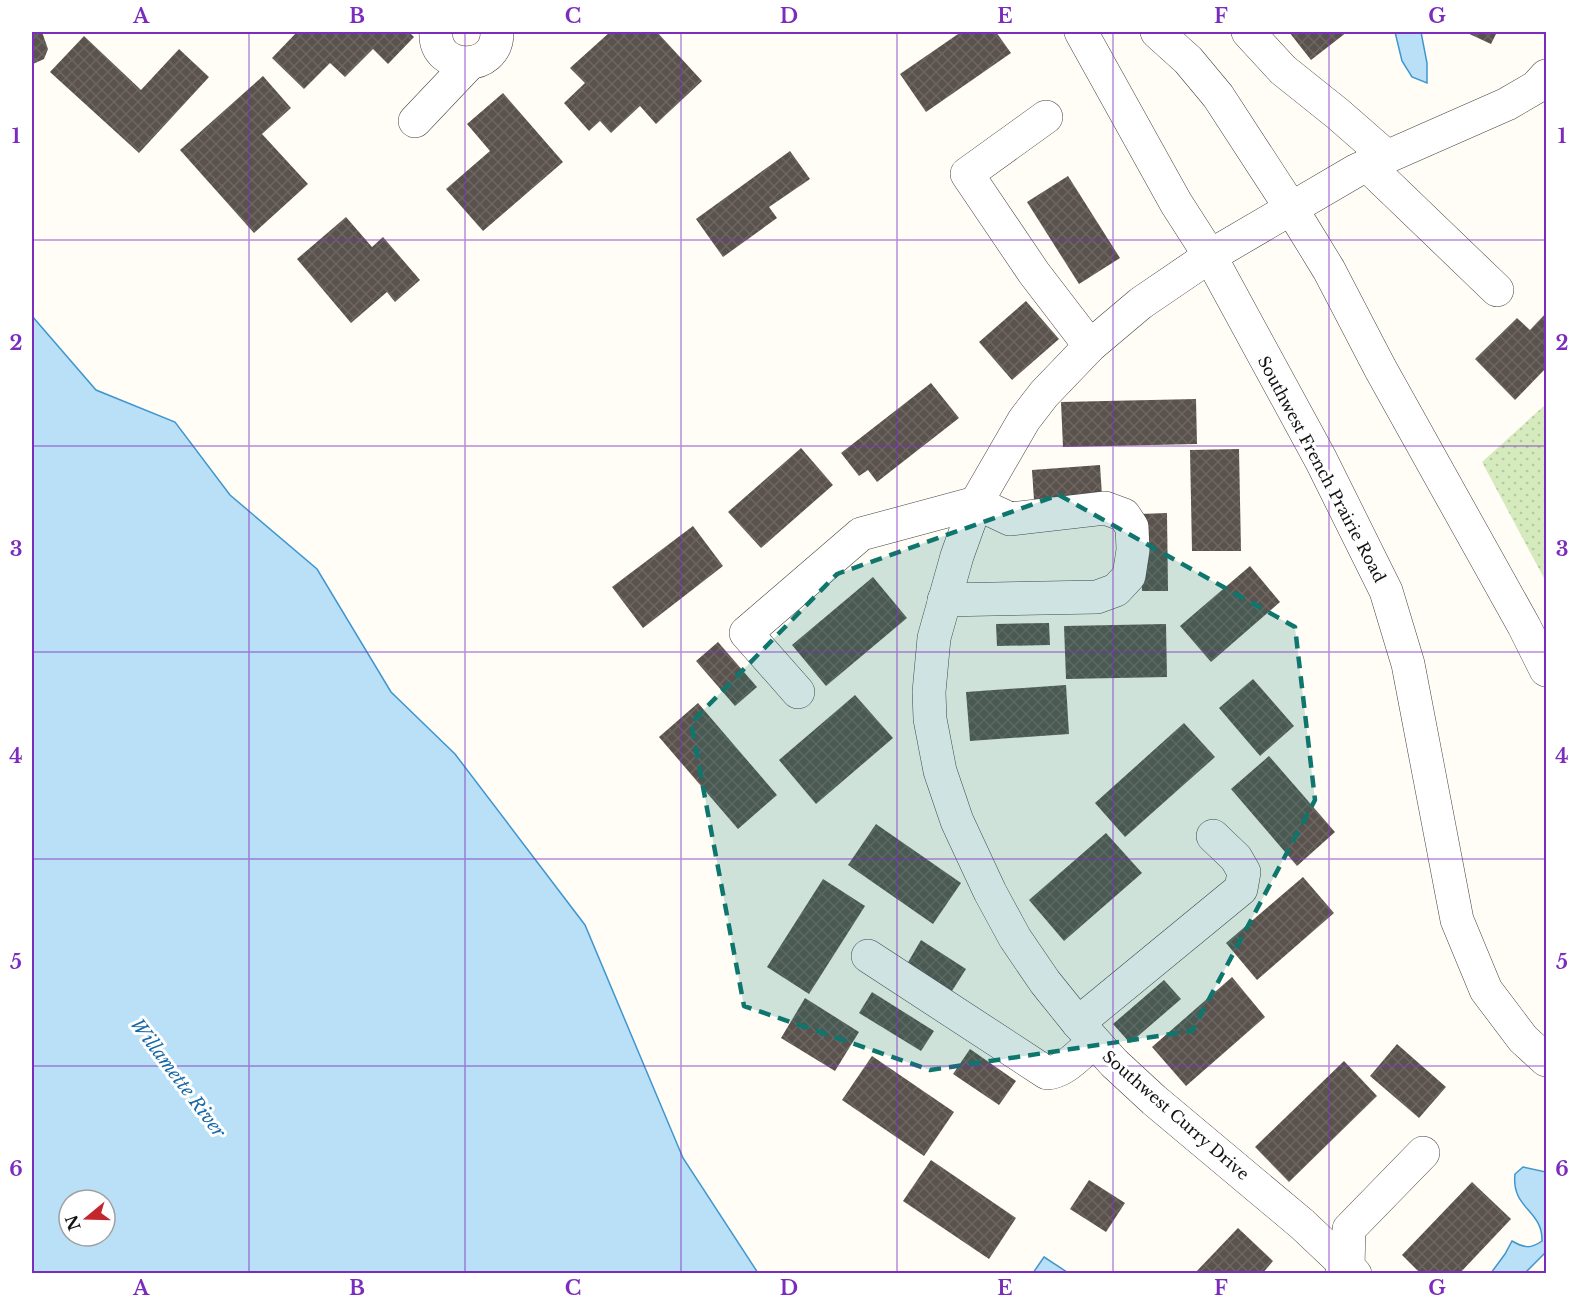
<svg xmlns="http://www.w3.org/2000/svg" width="1578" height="1305" viewBox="0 0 1578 1305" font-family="'Libre Baskerville',serif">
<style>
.grass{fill:url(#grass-dots)}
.water{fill:#b9e0f7;stroke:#3f96cf;stroke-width:1.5;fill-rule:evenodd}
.building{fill:url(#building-cross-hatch)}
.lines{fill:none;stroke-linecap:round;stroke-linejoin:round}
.minor-casing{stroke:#444;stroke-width:34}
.minor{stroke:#fff;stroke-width:33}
.marked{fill:#0f766e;fill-opacity:0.2;stroke:#0f766e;stroke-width:4.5;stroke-dasharray:12 8;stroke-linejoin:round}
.grid{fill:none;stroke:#7b2cbf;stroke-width:1.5;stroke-opacity:0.55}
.labels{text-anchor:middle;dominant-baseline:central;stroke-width:6;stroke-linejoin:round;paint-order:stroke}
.street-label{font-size:16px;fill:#111;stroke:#fff}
.water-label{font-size:18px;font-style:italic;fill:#1768a6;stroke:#fff}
.neatline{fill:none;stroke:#7b2cbf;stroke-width:2}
.grid-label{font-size:20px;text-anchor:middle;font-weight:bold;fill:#7b2cbf}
</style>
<defs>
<pattern id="grass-dots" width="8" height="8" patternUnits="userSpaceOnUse" patternTransform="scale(1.5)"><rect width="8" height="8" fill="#d5ebbd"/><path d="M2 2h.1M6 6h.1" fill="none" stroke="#b6c8a1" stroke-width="1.8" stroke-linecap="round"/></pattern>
<pattern id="building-cross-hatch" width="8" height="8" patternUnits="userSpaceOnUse" patternTransform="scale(1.5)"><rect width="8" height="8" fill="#5a524d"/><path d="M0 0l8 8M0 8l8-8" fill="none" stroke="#6d6662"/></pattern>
</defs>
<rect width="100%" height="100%" fill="#fffdf5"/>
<polygon class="grass" points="1546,404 1546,582 1482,462"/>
<g class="water">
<polygon points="1395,32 1421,32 1427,63 1427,83 1412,77 1402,61"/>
<path d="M 32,316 L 96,390 L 175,422 L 230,495 L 317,569 L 391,692 L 455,754 L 585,925 L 683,1158 L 758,1273 L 32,1273 ZM 69,1200 L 105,1200 L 105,1236 L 69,1236 Z"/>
<path d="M 1523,1167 L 1546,1172 L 1546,1252 L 1525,1273 L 1491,1273 L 1505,1254 L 1512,1241 C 1524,1248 1531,1249 1542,1241 C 1543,1210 1511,1209 1515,1174 Z"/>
<polygon points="1044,1257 1067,1272 1066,1273 1033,1273"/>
</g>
<g class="building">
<polygon points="32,32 42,32 48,49 44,59 33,64 32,64"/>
<polygon points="297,32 409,32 414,37 388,64 373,49 345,77 330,63 304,89 272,58"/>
<polygon points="610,32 657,32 702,81 656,124 640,106 611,133 600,121 589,131 564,103 585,83 570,68"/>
<polygon points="961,32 996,32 1011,53 926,112 900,74"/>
<polygon points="1289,32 1347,32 1311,60"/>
<polygon points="1465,32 1497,32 1491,44"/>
<polygon points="84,36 141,90 179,49 209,77 139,153 50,72"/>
<polygon points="263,76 291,108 262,134 308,184 254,233 180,150"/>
<polygon points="503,93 563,162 483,231 446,189 490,151 467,124"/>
<polygon points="790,151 810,179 769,207 777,218 723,257 696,219"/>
<polygon points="1068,176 1120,258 1079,284 1027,202"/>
<polygon points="346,217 372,247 383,237 420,280 395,302 387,292 351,323 297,259"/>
<polygon points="1026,301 1059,339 1012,380 979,342"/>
<polygon points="1546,313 1546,368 1515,400 1475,359 1517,318 1530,330"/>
<polygon points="931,383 959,418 877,482 868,470 859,476 841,453"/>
<polygon points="1196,399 1197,444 1063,447 1061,402"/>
<polygon points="801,448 833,485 761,548 728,512"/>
<polygon points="1239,449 1241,551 1192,551 1190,450"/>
<polygon points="1100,465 1102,496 1034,500 1032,470"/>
<polygon points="1167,513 1168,591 1142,591 1140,514"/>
<polygon points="693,526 723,566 643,628 612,587"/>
<polygon points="1250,566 1280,602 1211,662 1180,626"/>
<polygon points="873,577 907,618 826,686 792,645"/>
<polygon points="1049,623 1050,645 997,646 996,624"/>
<polygon points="1166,624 1167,677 1066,679 1064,626"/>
<polygon points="718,642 757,687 735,706 696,661"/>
<polygon points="1253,679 1294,726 1260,756 1219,708"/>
<polygon points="1066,685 1069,734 970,741 966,692"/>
<polygon points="855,695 893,738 816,804 779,760"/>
<polygon points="698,703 777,795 738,829 659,737"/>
<polygon points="1184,723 1215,757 1125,837 1095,803"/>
<polygon points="1269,756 1335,832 1297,866 1231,789"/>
<polygon points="876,824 961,883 933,924 848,865"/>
<polygon points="1106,833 1142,873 1064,941 1029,900"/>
<polygon points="1303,877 1334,913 1257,980 1226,943"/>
<polygon points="823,879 865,906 809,994 767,967"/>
<polygon points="921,940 966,969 952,991 907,964"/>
<polygon points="1232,977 1265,1017 1186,1086 1152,1047"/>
<polygon points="1164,980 1181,999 1130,1043 1113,1024"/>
<polygon points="872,992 934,1031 921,1051 859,1013"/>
<polygon points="805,998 859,1032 835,1071 781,1038"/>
<polygon points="1397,1044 1446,1087 1419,1118 1370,1076"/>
<polygon points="970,1049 1016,1081 999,1105 953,1074"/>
<polygon points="872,1056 954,1112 924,1156 842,1100"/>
<polygon points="1344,1061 1377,1096 1289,1182 1255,1147"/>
<polygon points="931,1160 1016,1218 989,1259 903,1201"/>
<polygon points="1089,1180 1125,1203 1106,1232 1070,1209"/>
<polygon points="1472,1182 1511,1219 1459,1274 1421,1274 1402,1255"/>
<polygon points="1238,1228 1273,1261 1262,1274 1194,1274"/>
</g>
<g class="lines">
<defs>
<g id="minor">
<path d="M 436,32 C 433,72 498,74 497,32"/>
<polyline points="1081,32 1176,203 1210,256 1321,460 1386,591 1408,664 1457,920 1486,990 1523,1039 1546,1060"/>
<polyline points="1157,32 1188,60 1218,96 1291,208 1329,270 1380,368 1524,626 1546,670"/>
<polyline points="1248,32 1283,70 1338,114 1386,156"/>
<polyline points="1046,117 967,174 1034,273 1090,346"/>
<polyline points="415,121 469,64"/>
<polyline points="1367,165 1497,290"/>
<polyline points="798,692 746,633 861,534 976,503 1010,519 1105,508 1124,515 1132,527 1133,550 1129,576 1116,590 1097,597 944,600"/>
<path d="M 868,956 L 1047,1073 C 1065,1072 1080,1053 1094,1042"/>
<polyline points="1078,1023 1241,889 1244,872 1236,858 1213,836"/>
<polyline points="1342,1274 1348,1267 1349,1229 1423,1153"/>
<polyline points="1355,1274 1302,1224 1154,1100 1114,1063 1078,1023 1045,982 1015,938 990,892 957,821 940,771 930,719 929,692 934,638 957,556 976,503 1024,420 1044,394 1090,346 1141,303 1210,256 1357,170 1507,104 1536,87 1546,76"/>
</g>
</defs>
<use href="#minor" class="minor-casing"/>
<use href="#minor" class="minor"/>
</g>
<path class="marked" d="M 1059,495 L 1295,627 L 1315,800 L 1192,1031 L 930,1070 L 744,1006 L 691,723 L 837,574 Z"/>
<path class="grid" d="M 249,32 L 249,1274M 465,32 L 465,1274M 681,32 L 681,1274M 897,32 L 897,1274M 1113,32 L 1113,1274M 1329,32 L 1329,1274M 32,240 L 1546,240M 32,446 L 1546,446M 32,652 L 1546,652M 32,859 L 1546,859M 32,1066 L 1546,1066"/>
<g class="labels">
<g class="street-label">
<text transform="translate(1322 469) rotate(62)">Southwest French Prairie Road</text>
<text transform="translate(1176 1115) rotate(41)">Southwest Curry Drive</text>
</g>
<g class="water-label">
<text transform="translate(178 1078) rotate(53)">Willamette River</text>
</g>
</g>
<rect width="1578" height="1305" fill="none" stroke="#ffffff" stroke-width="66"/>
<g transform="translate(87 1218) rotate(251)"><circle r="28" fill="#ffffff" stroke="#a0a0a0" stroke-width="1.5"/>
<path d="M0-4.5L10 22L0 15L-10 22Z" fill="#c4262e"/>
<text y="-9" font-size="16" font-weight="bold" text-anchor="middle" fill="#111111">N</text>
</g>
<rect x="33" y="33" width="1512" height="1239" class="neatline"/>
<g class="grid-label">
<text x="141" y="23">A</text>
<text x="357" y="23">B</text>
<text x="573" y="23">C</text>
<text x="789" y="23">D</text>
<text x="1005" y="23">E</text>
<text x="1221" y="23">F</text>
<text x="1437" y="23">G</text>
<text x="16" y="143">1</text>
<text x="1562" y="143">1</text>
<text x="16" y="350">2</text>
<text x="1562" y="350">2</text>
<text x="16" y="556">3</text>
<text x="1562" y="556">3</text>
<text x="16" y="763">4</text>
<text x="1562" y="763">4</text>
<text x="16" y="969">5</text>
<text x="1562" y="969">5</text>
<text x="16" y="1176">6</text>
<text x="1562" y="1176">6</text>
<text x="141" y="1295">A</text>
<text x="357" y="1295">B</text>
<text x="573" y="1295">C</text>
<text x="789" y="1295">D</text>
<text x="1005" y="1295">E</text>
<text x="1221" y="1295">F</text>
<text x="1437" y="1295">G</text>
</g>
</svg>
